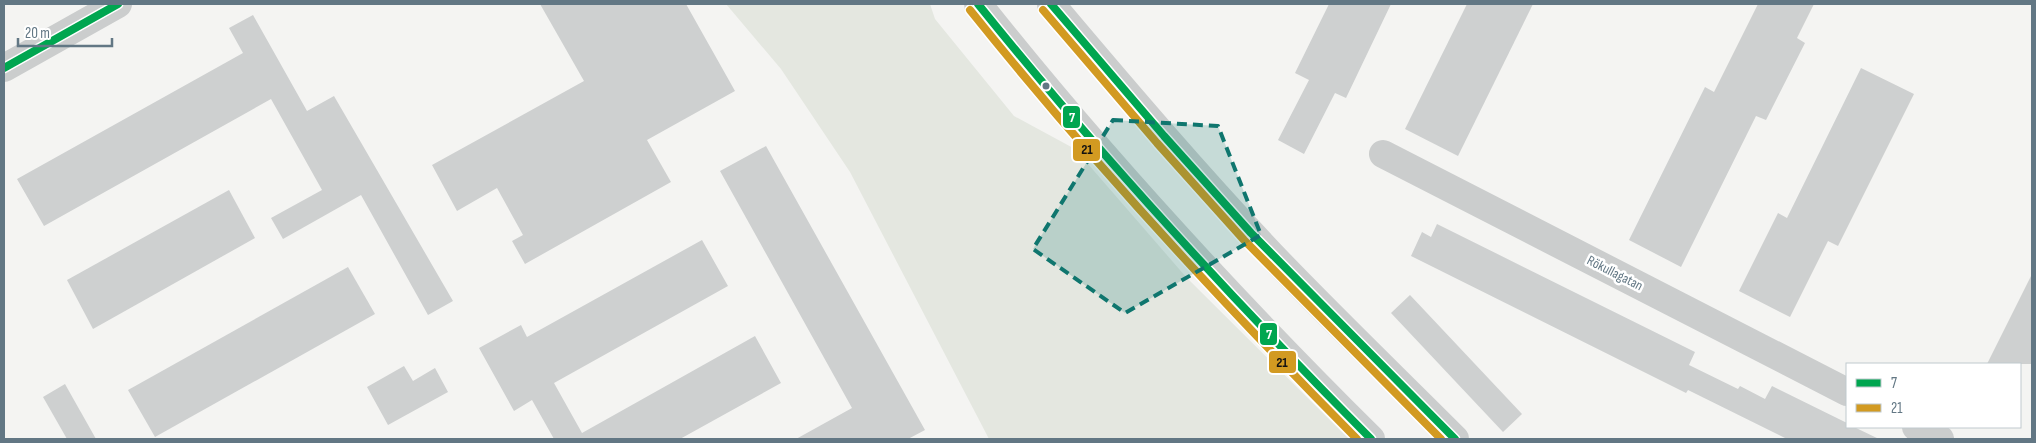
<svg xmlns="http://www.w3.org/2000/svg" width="2036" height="443" viewBox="0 0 2036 443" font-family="'Sofia Sans Condensed',sans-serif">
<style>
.green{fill:#e4e7e0}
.building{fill:#ced0d0}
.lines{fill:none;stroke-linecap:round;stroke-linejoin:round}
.minor{stroke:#cbcdcd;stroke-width:28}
.bus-1-casing{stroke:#fff;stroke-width:11}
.bus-2-casing{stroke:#fff;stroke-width:11}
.bus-1{stroke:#00a650;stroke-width:8}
.bus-2{stroke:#d29a21;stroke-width:8}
.marked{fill:#0f766e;fill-opacity:0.2;stroke:#0f766e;stroke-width:4;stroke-dasharray:10 6;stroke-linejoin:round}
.bus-dot{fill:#627784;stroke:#fff;stroke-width:2}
.labels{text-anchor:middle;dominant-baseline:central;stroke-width:5;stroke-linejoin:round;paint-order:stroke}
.street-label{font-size:14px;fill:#627784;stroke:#fff}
.line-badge{stroke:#fff;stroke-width:2}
.badge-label{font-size:14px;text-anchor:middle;font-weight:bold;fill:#fff}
.pale-badge-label{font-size:14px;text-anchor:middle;font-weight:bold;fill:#111}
</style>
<rect width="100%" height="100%" fill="#f4f4f2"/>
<polygon class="green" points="726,4 930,4 935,19 1014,116 1075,149 1186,277 1349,439 989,439 850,172 781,69"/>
<g class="building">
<polygon points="540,4 686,4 735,91 647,140 671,182 525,264 512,241 523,235 497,188 457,211 432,165 584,81"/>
<polygon points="1329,4 1391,4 1346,98 1335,93 1304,154 1278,140 1309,80 1295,73"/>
<polygon points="1467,4 1533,4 1458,156 1405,129"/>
<polygon points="1758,4 1814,4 1797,38 1805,43 1766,120 1756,116 1681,267 1629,240 1705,87 1714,92"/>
<polygon points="253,15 307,111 334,96 453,301 428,315 361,195 283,239 271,218 322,190 271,99 44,226 17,179 243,53 229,28"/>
<polygon points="1861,68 1914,94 1838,246 1828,241 1790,317 1739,291 1778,213 1787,218"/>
<polygon points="766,146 925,430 908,439 796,439 852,408 720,171"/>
<polygon points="229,190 255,238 93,329 67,280"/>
<polygon points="1437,224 1695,352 1689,365 1738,389 1740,386 1765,399 1772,386 1847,423 1847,427 1854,427 1879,439 1787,439 1688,390 1686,393 1411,256 1422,232 1431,237"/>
<polygon points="702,240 728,286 554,383 582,433 755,336 781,383 680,439 554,439 532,400 514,411 479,348 521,325 527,337"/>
<polygon points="348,267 375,314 155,437 128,390"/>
<polygon points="2032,274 2032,364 1987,364"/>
<polygon points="1410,295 1522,414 1503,432 1391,313"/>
<polygon points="404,366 413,381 435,368 448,392 388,425 367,387"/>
<polygon points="65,384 96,439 67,439 43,397"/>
</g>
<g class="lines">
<g class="minor">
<path d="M 978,4 C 1099,157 1232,301 1371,439"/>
<path d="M 1051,4 C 1126,93 1201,181 1281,265 C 1338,324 1397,381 1455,439"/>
<polyline points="4,68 118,4"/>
<polyline points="1383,154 1847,392"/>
<polyline points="1916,427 1940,439"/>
</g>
<defs>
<g id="bus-1">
<path d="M 978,4 C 1101,157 1233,300 1371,439"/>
<polyline points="1051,4 1164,136 1251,233 1455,439"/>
<polyline points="4,68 118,4"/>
</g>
<g id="bus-2">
<path d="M 970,10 C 1091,161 1221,302 1357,439"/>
<polyline points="1043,10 1157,143 1244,240 1441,439"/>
</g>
</defs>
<use href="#bus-1" class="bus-1-casing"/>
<use href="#bus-2" class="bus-2-casing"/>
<use href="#bus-1" class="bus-1"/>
<use href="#bus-2" class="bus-2"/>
</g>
<path class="marked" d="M 1113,120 L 1218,126 L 1261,235 L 1125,313 L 1033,249 Z"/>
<circle class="bus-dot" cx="1046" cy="86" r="4.5"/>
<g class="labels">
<g class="street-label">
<text transform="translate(1615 273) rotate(27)">Rökullagatan</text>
</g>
</g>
<g class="line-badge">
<rect x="1062" y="105" width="19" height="24" rx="5" fill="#00a650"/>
<rect x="1072" y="138" width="29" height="24" rx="5" fill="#d29a21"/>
<rect x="1259" y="322" width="19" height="24" rx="5" fill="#00a650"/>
<rect x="1268" y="350" width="29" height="24" rx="5" fill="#d29a21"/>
</g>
<g class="badge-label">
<text x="1072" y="122">7</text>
<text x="1269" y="339">7</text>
</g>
<g class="pale-badge-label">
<text x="1087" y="154">21</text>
<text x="1282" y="367">21</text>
</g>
<rect width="2036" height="443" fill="none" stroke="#627784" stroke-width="10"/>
<rect x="1846" y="363" width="175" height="65" fill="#ffffff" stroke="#c0c9ce"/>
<rect x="1856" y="379" width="25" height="8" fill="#00a650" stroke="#c0c9ce"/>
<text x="1891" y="388" font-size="15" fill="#627784">7</text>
<rect x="1856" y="404" width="25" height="8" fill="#d29a21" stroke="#c0c9ce"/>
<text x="1891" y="413" font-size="15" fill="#627784">21</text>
<path d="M18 38v8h94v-8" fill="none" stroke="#627784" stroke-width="2.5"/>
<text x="25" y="38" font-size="15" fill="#627784" stroke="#ffffff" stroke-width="4" paint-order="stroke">20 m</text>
</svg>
